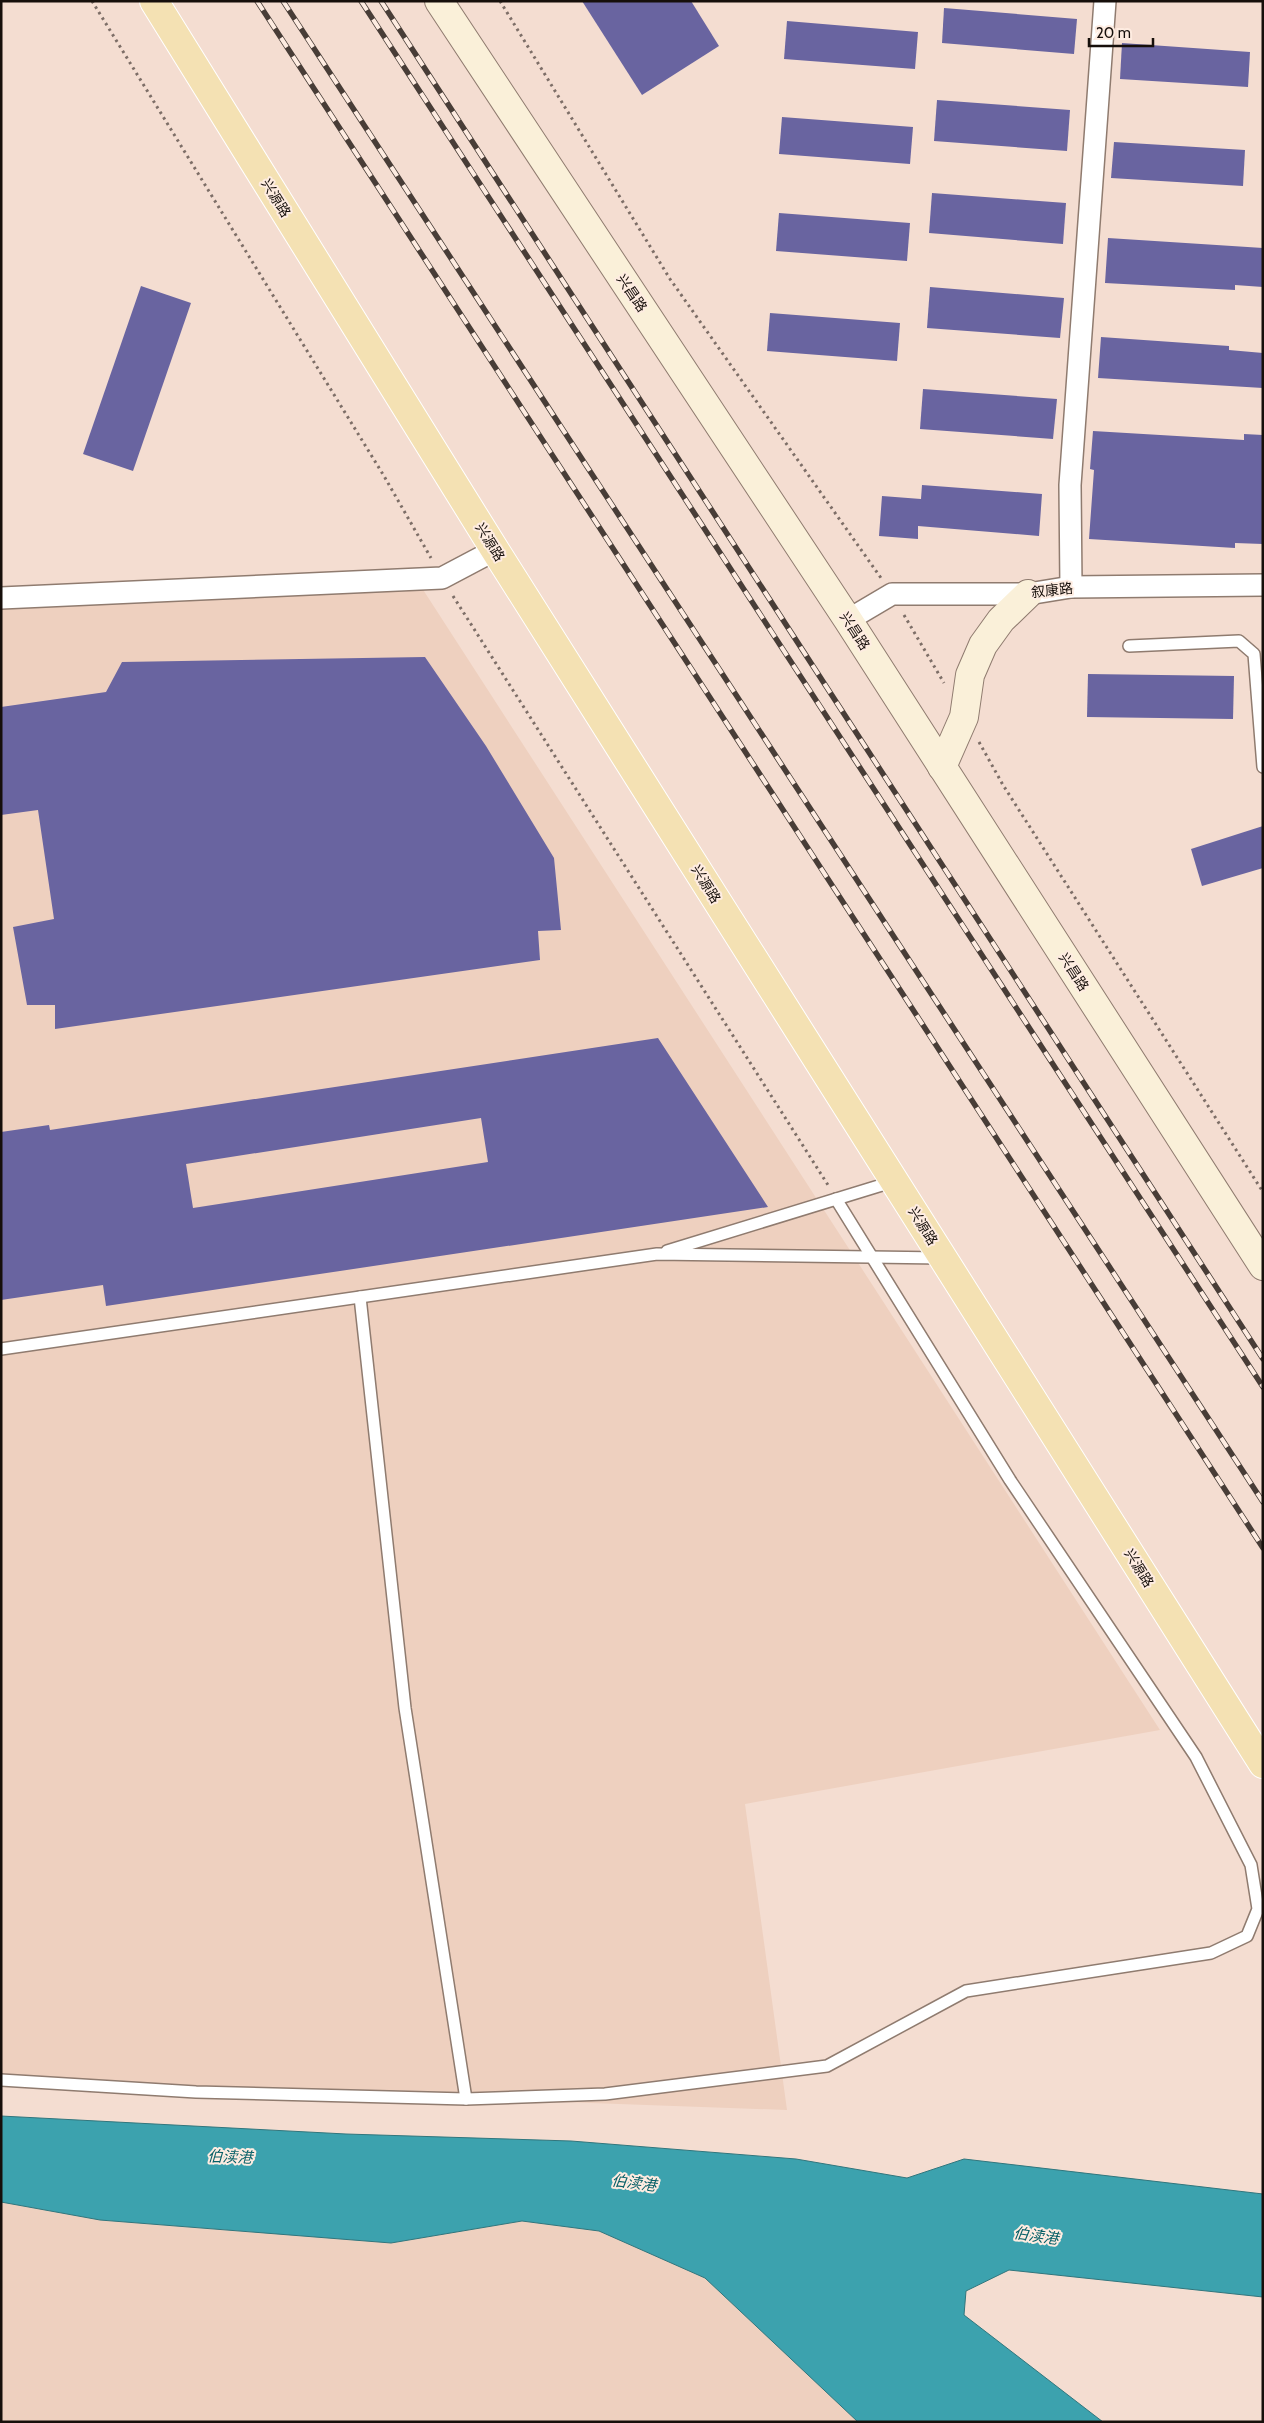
<svg xmlns="http://www.w3.org/2000/svg" width="1264" height="2423" viewBox="0 0 1264 2423" font-family="Cabin,'Noto Sans SC',sans-serif">
<style>
.built{fill:#eed0bf}
.water{fill:#3ca2ae;stroke:#31767d}
.building{fill:#6964a0;fill-rule:evenodd}
.lines{fill:none;stroke-linecap:round;stroke-linejoin:round}
.service-casing{stroke:#8f7b6f;stroke-width:14}
.minor-casing{stroke:#8f7b6f;stroke-width:24}
.secondary-casing{stroke:#8f7b6f;stroke-width:30}
.primary-casing{stroke:#fff;stroke-width:30}
.path{stroke:#7d6e67;stroke-width:3;stroke-dasharray:2.5 4;stroke-linecap:butt}
.service{stroke:#fff;stroke-width:11}
.minor{stroke:#fff;stroke-width:21}
.secondary{stroke:#faf0d9;stroke-width:28}
.primary{stroke:#f4e1b3;stroke-width:28}
.rail-casing{stroke:#483d37;stroke-width:5.5}
.rail{stroke:#feece1;stroke-width:4;stroke-dasharray:11;stroke-linecap:butt}
.labels{text-anchor:middle;dominant-baseline:central;stroke-width:4;stroke-linejoin:round;paint-order:stroke}
.street-label{font-size:14px;fill:#160f0b;stroke:#feece1}
.water-label{font-size:15px;font-style:italic;fill:#065f67;stroke:#feece1}
</style>
<rect width="100%" height="100%" fill="#f4ddd1"/>
<g class="built">
<polygon points="420,585 1160,1730 745,1804 787,2110 1,2082 1,607"/>
<polygon points="1,2202 100,2220 391,2243 522,2221 599,2231 705,2278 858,2422 1,2422"/>
</g>
<polygon class="water" points="1,2116 346,2134 571,2141 796,2159 907,2178 964,2159 1263,2194 1263,2297 1009,2270 966,2291 964,2315 1103,2422 858,2422 705,2278 599,2231 522,2221 391,2243 100,2220 1,2202"/>
<g class="building">
<polygon points="582,1 691,1 719,46 642,95"/>
<polygon points="944,8 1077,19 1074,54 942,43"/>
<polygon points="787,21 918,32 915,69 784,59"/>
<polygon points="1122,43 1250,52 1248,87 1120,79"/>
<polygon points="937,100 1070,110 1067,151 934,141"/>
<polygon points="782,117 913,127 910,164 779,154"/>
<polygon points="1114,142 1245,150 1243,186 1111,178"/>
<polygon points="932,193 1066,203 1063,244 929,233"/>
<polygon points="779,213 910,223 907,261 776,251"/>
<polygon points="1108,238 1263,248 1263,287 1235,285 1235,290 1105,283"/>
<polygon points="141,286 191,303 133,471 83,454"/>
<polygon points="930,287 1064,298 1060,338 927,328"/>
<polygon points="770,313 900,323 897,361 767,351"/>
<polygon points="1101,337 1229,346 1229,350 1263,353 1263,388 1098,378"/>
<polygon points="923,389 1057,399 1053,439 920,429"/>
<polygon points="1093,431 1244,440 1244,434 1263,435 1263,544 1235,543 1235,548 1089,539 1094,470 1090,469"/>
<polygon points="922,485 1042,494 1039,536 918,526 918,539 879,536 882,496 921,499"/>
<polygon points="425,657 486,746 554,858 561,930 538,931 540,960 55,1029 55,1005 27,1005 13,927 54,919 38,810 1,815 1,707 106,692 122,662"/>
<polygon points="1088,674 1234,676 1233,719 1087,717"/>
<polygon points="1263,826 1263,868 1202,886 1191,849"/>
<path d="M 658,1038 L 768,1207 L 106,1306 L 103,1285 L 1,1300 L 1,1132 L 49,1125 L 50,1130 ZM 481,1118 L 488,1162 L 193,1208 L 186,1164 Z"/>
</g>
<g class="lines">
<defs>
<g id="service">
<polyline points="1129,646 1239,641 1254,654 1263,767"/>
<polyline points="667,1251 895,1181"/>
<polyline points="360,1297 405,1708 466,2099"/>
<polyline points="1,1349 657,1254 942,1258"/>
<polyline points="1,2080 196,2092 466,2099 605,2094 827,2066 966,1991 1211,1953 1247,1936 1258,1909 1251,1865 1196,1757 1010,1480 836,1199"/>
</g>
<g id="minor">
<polyline points="1071,587 1070,485 1105,1"/>
<polyline points="1,598 442,578 495,550"/>
<polyline points="848,620 892,594 1028,594 1071,587 1263,585"/>
</g>
<g id="secondary">
<polyline points="439,1 848,620 1263,1266"/>
<polyline points="942,767 964,717 970,675 983,645 1001,620 1028,594"/>
</g>
<polyline id="primary" points="154,1 495,550 1263,1764"/>
</defs>
<use href="#service" class="service-casing"/>
<use href="#minor" class="minor-casing"/>
<use href="#secondary" class="secondary-casing"/>
<use href="#primary" class="primary-casing"/>
<g class="path">
<polyline points="92,1 384,476 431,558"/>
<polyline points="500,1 670,279 881,578"/>
<polyline points="453,596 828,1185"/>
<polyline points="904,615 944,683"/>
<polyline points="979,742 1003,785 1263,1192"/>
</g>
<use href="#service" class="service"/>
<use href="#minor" class="minor"/>
<use href="#secondary" class="secondary"/>
<use href="#primary" class="primary"/>
<defs>
<g id="rail">
<polyline points="257,1 1263,1548"/>
<polyline points="283,1 1263,1502"/>
<polyline points="361,1 1263,1387"/>
<polyline points="381,1 1263,1359"/>
</g>
</defs>
<use href="#rail" class="rail-casing"/>
<use href="#rail" class="rail"/>
</g>
<g class="labels">
<g class="street-label">
<text transform="translate(276 198) rotate(58)">兴源路</text>
<text transform="translate(632 293) rotate(56)">兴昌路</text>
<text transform="translate(490 542) rotate(58)">兴源路</text>
<text transform="translate(1052 590) rotate(-6)">叙康路</text>
<text transform="translate(855 631) rotate(57)">兴昌路</text>
<text transform="translate(706 884) rotate(58)">兴源路</text>
<text transform="translate(1074 972) rotate(57)">兴昌路</text>
<text transform="translate(923 1226) rotate(58)">兴源路</text>
<text transform="translate(1139 1568) rotate(58)">兴源路</text>
</g>
<g class="water-label">
<text transform="translate(230 2157) rotate(2)">伯渎港</text>
<text transform="translate(634 2183) rotate(7)">伯渎港</text>
<text transform="translate(1036 2236) rotate(8)">伯渎港</text>
</g>
</g>
<rect width="1264" height="2423" fill="none" stroke="#160f0b" stroke-width="5"/>
<path d="M1089 38v8h64v-8" fill="none" stroke="#160f0b" stroke-width="2.5"/>
<text x="1096" y="38" font-size="15" fill="#160f0b" stroke="#feece1" stroke-width="4" paint-order="stroke">20 m</text>
</svg>
